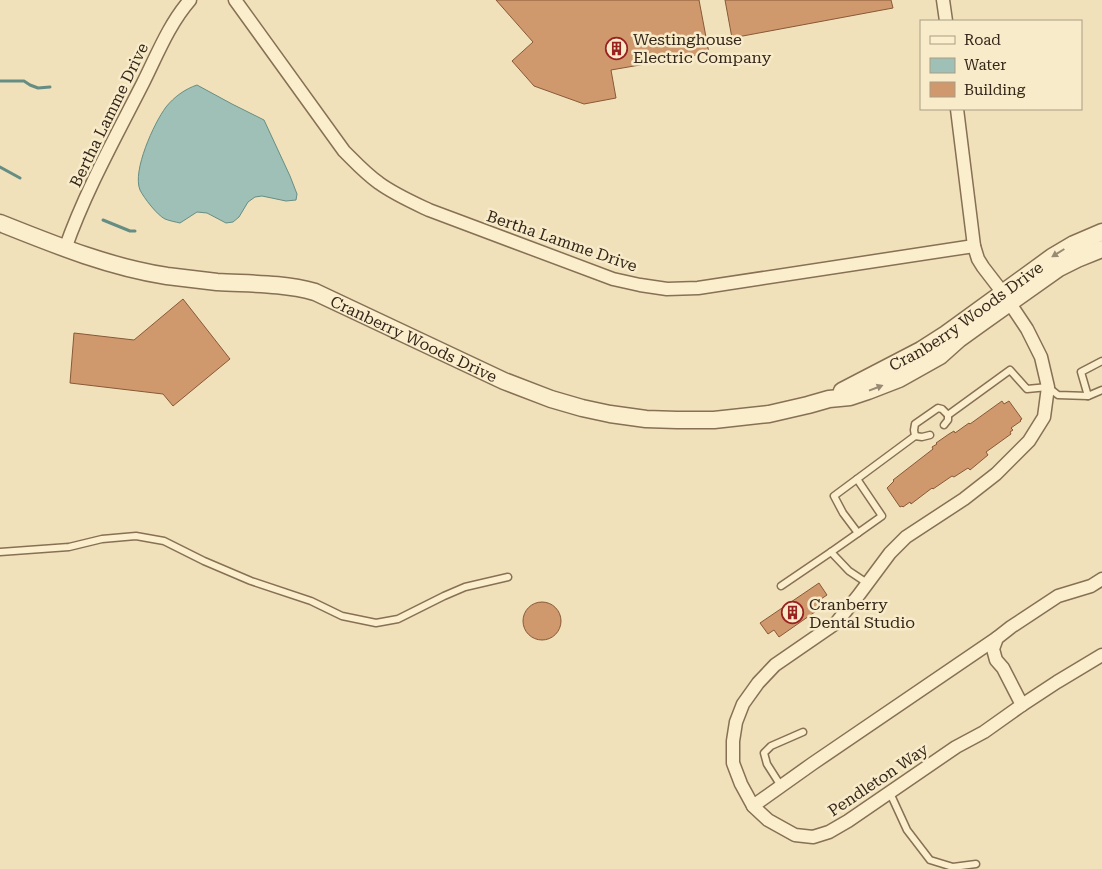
<svg xmlns="http://www.w3.org/2000/svg" width="1102" height="869" viewBox="0 0 1102 869" font-family="'Roboto Serif',serif">
<style>
.water{fill:#9fc0b7;stroke:#668d84}
.lines{fill:none;stroke-linecap:round;stroke-linejoin:round}
.stream{stroke:#668d84;stroke-width:3}
.building{fill:#d0996d;stroke:#875938}
.service-casing{stroke:#877054;stroke-width:9}
.minor-casing{stroke:#877054;stroke-width:15}
.tertiary-casing{stroke:#877054;stroke-width:19}
.service{stroke:#fbeecd;stroke-width:6}
.minor{stroke:#fbeecd;stroke-width:12}
.tertiary{stroke:#fbeecd;stroke-width:16}
.oneway{fill:#988a74}
.labels{text-anchor:middle;dominant-baseline:central;stroke-width:5;stroke-linejoin:round;paint-order:stroke}
.poi-label{font-size:16px;fill:#35271a;stroke:#f7ebca;text-anchor:start}
.street-label{font-size:16px;fill:#35271a;stroke:#f7ebca}
</style>
<rect width="100%" height="100%" fill="#f0e1ba"/>
<path class="water" d="M 197,85 L 232,104 L 264,120 L 290,176 L 297,194 L 296,200 L 286,201 L 262,196 L 255,197 L 248,202 L 239,217 L 233,222 L 226,223 L 207,213 L 197,212 L 180,223 C 176,222 170,221 165,219 C 157,215 144,198 140,190 C 132,171 154,123 166,107 C 174,97 185,89 197,85 Z"/>
<g class="lines">
<g class="stream">
<polyline points="0,81 24,81 30,85 38,88 50,87"/>
<polyline points="0,167 20,178"/>
<polyline points="103,220 130,231 135,231"/>
</g>
</g>
<g class="building">
<polygon points="496,0 699,0 709,53 611,70 616,98 584,104 534,86 512,61 533,42"/>
<polygon points="725,0 891,0 893,8 732,38"/>
<polygon points="183,299 230,359 173,406 163,394 70,383 74,333 134,340"/>
<polygon points="1002,401 1004,404 1009,401 1022,419 1020,420 1021,421 1011,428 1013,430 1010,432 1011,434 986,452 988,455 970,470 968,468 954,477 952,476 933,489 932,488 911,504 910,502 903,507 902,506 900,507 887,488 894,481 893,480 933,449 932,447 937,444 936,443 949,434 954,431 955,433 969,423 970,424"/>
<polygon points="819,583 827,595 818,601 822,607 779,637 774,630 768,634 760,623"/>
<circle cx="542" cy="621" r="19"/>
</g>
<g class="lines">
<defs>
<g id="service">
<polyline points="1088,396 1081,372 1102,361"/>
<polyline points="944,425 948,420 948,415"/>
<polyline points="915,436 922,437 930,435"/>
<polyline points="857,479 882,516 858,533"/>
<polyline points="0,552 69,547 102,539 136,536 164,541 204,561 251,581 311,601 342,616 376,623 398,619 444,596 465,587 508,577"/>
<polyline points="831,552 849,571 867,583"/>
<polyline points="781,586 831,552 858,533 843,513 834,496 915,436 914,430 915,424 938,408 942,409 948,415 1010,370 1027,389 1048,387 1058,395 1088,396 1102,390"/>
<polyline points="781,786 767,764 764,753 771,746 803,732"/>
<polyline points="890,793 907,830 930,860 953,867 976,864"/>
</g>
<g id="minor">
<path d="M 235,0 L 344,151 C 355,162 366,174 379,183 C 394,194 412,202 429,210 L 613,279 L 640,285 L 667,289 L 698,288 L 974,246"/>
<polyline points="943,0 946,21"/>
<polyline points="957,109 974,246 978,259 983,267 1003,293 1027,329 1041,357 1048,387 1044,417 1029,441 996,474 964,499 906,537 890,553 858,596 836,623 775,665 758,683 743,704 736,722 733,741 733,763 741,784 753,806 768,820 795,835 813,837 829,832 848,821 956,747 984,732 1022,705 1003,668 996,660 993,649 997,638 1011,627 1058,596 1091,586 1102,579"/>
<path d="M 65,249 C 85,192 115,138 143,83 C 157,55 169,24 190,0"/>
<polyline points="1022,705 1057,682 1102,655"/>
<polyline points="753,806 812,764 997,638"/>
</g>
<g id="tertiary">
<path id="s1" d="M 0,223 C 55,245 109,267 167,276 C 184,278 200,280 217,282 C 250,284 283,283 315,292 L 504,381 L 551,399 L 582,408 L 610,414 L 646,419 L 677,420 L 714,420 L 769,414 L 808,405 L 829,399 L 850,397 L 868,391 L 899,379 L 940,356 L 959,339 L 984,321 L 1059,268 L 1077,259 L 1102,249"/>
<path id="s2" d="M 842,391 L 921,350 L 946,334 L 1052,257 L 1074,244 L 1102,232"/>
</g>
</defs>
<use href="#service" class="service-casing"/>
<use href="#minor" class="minor-casing"/>
<use href="#tertiary" class="tertiary-casing"/>
<use href="#service" class="service"/>
<use href="#minor" class="minor"/>
<use href="#tertiary" class="tertiary"/>
</g>
<defs><path id="oneway-solid" d="M-6-.8H1V-3.2L6.5 0L1 3.2V.8H-6Z" transform="scale(1.25)"/></defs>
<g class="oneway">
<use href="#oneway-solid" transform="translate(1058 253) rotate(148)"/>
<use href="#oneway-solid" transform="translate(876 388) rotate(-21)"/>
</g>
<defs>
<symbol id="building-ring" viewBox="-11 -11 22 22"><circle r="9.5" fill="#f7ebca" stroke="#992221" stroke-width="1.5"/><path d="M-4-6H4V6H1V3H-1V6H-4ZM-2.5-4.3h1.7v1.8h-1.7ZM.8-4.3h1.7v1.8H.8ZM-2.5-1h1.7V.8h-1.7ZM.8-1h1.7V.8H.8Z" fill="#992221"/></symbol>
</defs>
<g fill-rule="evenodd">
<use href="#building-ring" x="604" y="36" width="25" height="25"/>
<use href="#building-ring" x="780" y="600" width="25" height="25"/>
</g>
<g class="labels">
<g class="poi-label">
<text x="633" y="39">Westinghouse<tspan x="633" dy="18">Electric Company</tspan></text>
<text x="809" y="604">Cranberry<tspan x="809" dy="18">Dental Studio</tspan></text>
</g>
<g class="street-label">
<text transform="translate(109 115) rotate(-64)">Bertha Lamme Drive</text>
<text transform="translate(562 241) rotate(19)">Bertha Lamme Drive</text>
<text stroke="none"><textPath href="#s2" startOffset="145">Cranberry Woods Drive</textPath></text>
<text stroke="none"><textPath href="#s1" startOffset="434">Cranberry Woods Drive</textPath></text>
<text transform="translate(878 780) rotate(-34)">Pendleton Way</text>
</g>
</g>
<rect x="920" y="20" width="162" height="90" fill="#f7ebca" stroke="#a99d84"/>
<rect x="930" y="36" width="25" height="8" fill="#fbeecd" stroke="#a99d84"/>
<text x="964" y="45" font-size="15" fill="#35271a">Road</text>
<rect x="930" y="58" width="25" height="15" fill="#9fc0b7" stroke="#a99d84"/>
<text x="964" y="70" font-size="15" fill="#35271a">Water</text>
<rect x="930" y="82" width="25" height="15" fill="#d0996d" stroke="#a99d84"/>
<text x="964" y="95" font-size="15" fill="#35271a">Building</text>
</svg>
